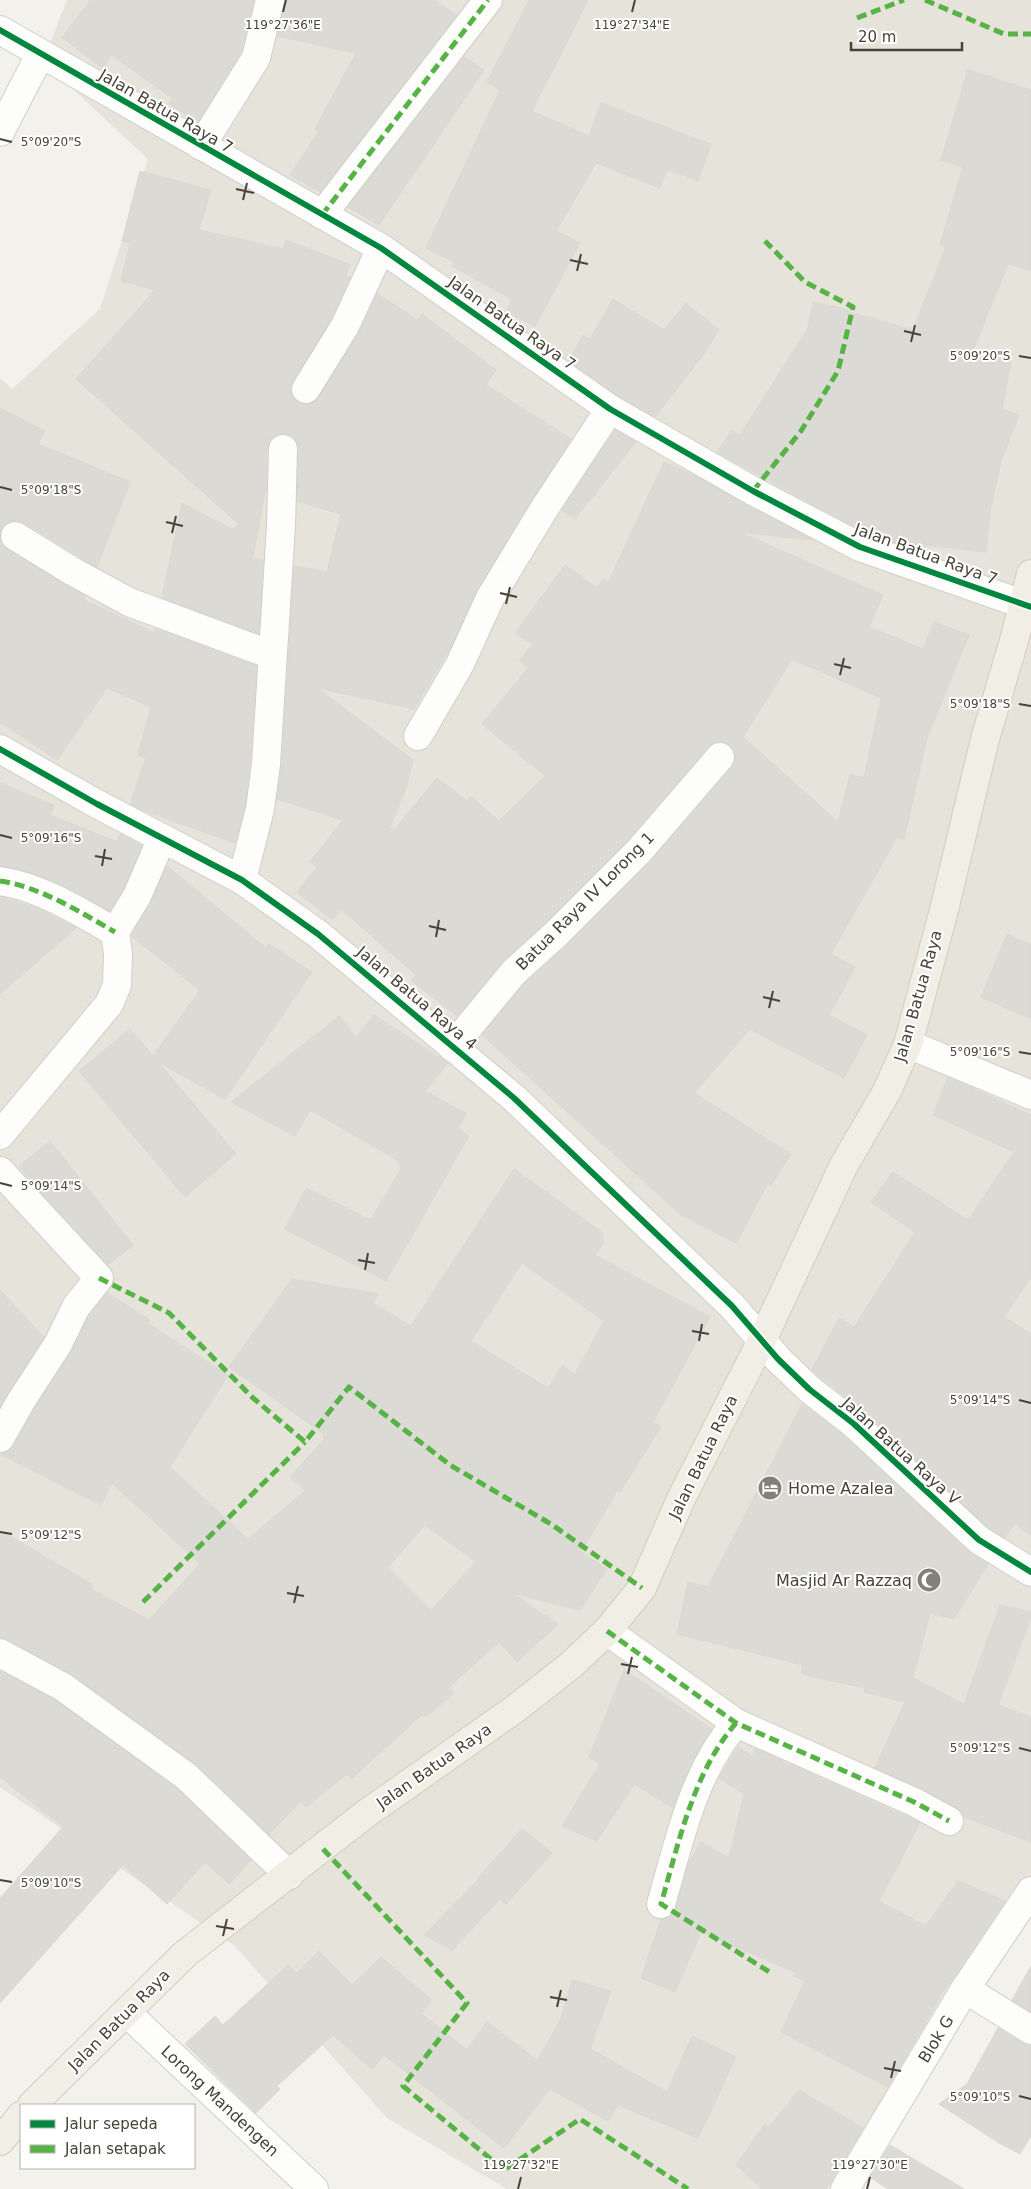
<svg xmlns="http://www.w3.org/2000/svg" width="1031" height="2189" viewBox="0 0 1031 2189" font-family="'DejaVu Sans',sans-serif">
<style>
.residential{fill:#e5e3da}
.building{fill:#dbdad5;stroke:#dad8d2;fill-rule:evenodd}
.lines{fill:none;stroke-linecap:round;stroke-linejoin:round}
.minor-casing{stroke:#d0ceca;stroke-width:30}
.major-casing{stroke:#d3cdba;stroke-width:30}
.minor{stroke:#fdfdfc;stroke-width:28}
.major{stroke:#f1eee5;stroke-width:28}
.quiet{stroke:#57b346;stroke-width:5;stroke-dasharray:10 5;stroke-linecap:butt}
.cycleway-casing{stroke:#fff;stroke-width:9}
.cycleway{stroke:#00873e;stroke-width:6}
.ticks{fill:none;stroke:#484338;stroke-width:2}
.labels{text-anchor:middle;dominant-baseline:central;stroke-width:4;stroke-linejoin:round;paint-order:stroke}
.street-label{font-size:16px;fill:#484338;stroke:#fff}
.poi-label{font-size:16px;fill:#484338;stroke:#fff;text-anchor:start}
.ticks-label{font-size:12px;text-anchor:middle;fill:#484338;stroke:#fff;stroke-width:4;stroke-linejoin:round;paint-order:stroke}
</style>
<rect width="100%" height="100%" fill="#f2f1ec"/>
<polygon class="residential" points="67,0 1031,0 1031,1899 856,2189 507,2189 387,2118 235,1946 0,1787 0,378 12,389 100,309 148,159 43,61"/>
<g class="building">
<polygon points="91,0 254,0 241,52 198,122 169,104 172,98 112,55 102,68 62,37"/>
<polygon points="285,0 434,0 457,15 320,192 290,175 319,131 315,129 356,53 277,36"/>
<polygon points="529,0 588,0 532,111 589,136 601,103 711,144 698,181 667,169 660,188 596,163 556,231 580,243 535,326 506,312 512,299 452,266 454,262 426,248 500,90 487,82"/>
<polygon points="464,57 484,70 379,225 348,207"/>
<polygon points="968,69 1031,90 1031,271 1008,264 972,353 1011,361 1002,409 1019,415 1001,461 990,512 986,552 925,545 924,552 866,533 717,452 732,430 740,435 808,328 813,302 849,310 849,312 913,330 946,247 940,245 963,167 941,160"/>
<path d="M 140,171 L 211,190 L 199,230 L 283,249 L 286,240 L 351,265 L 345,274 L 350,277 L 331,319 L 293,381 L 290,388 L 292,396 L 297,402 L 306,405 L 314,402 L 319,397 L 358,334 L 377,294 L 418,320 L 422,314 L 496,370 L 486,385 L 571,439 L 531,501 L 477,590 L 451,646 L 414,709 L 317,688 L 413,760 L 407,785 L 390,828 L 394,830 L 437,778 L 467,801 L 470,796 L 499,821 L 545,776 L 482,724 L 528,668 L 519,660 L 533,644 L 515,633 L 565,565 L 597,588 L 603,579 L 608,583 L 664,462 L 699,478 L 813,540 L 739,532 L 883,595 L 869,627 L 923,649 L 934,622 L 969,635 L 927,738 L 904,839 L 897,837 L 831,954 L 855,967 L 829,1015 L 867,1035 L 844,1078 L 750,1029 L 694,1093 L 791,1154 L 771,1185 L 768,1183 L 736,1243 L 680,1214 L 482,1035 L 525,983 L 567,945 L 651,861 L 732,767 L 735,759 L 735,751 L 730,745 L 722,742 L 714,742 L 708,747 L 628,840 L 545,923 L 504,960 L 457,1016 L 411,980 L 416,975 L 341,909 L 333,920 L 297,892 L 317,867 L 310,862 L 343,820 L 277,799 L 282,765 L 294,566 L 327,572 L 341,514 L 297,501 L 299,449 L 297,442 L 291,435 L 283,433 L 276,435 L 270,440 L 267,448 L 266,492 L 265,492 L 253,558 L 263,560 L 259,633 L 162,598 L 182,503 L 234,530 L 237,525 L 242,527 L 76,379 L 155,290 L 121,281 L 130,243 L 122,241 ZM 792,659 L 881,698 L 864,778 L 850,774 L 838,822 L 743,737 Z"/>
<polygon points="613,299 664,330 686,303 719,330 703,355 655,417 618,396 569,361 583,335 590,339"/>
<polygon points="0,408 45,431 38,444 130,482 97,567 23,522 16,520 8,522 2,527 0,533"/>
<polygon points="615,430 636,442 575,519 562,510"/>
<polygon points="0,538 2,544 7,549 85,596 84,600 155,633 156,629 257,666 250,762 245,806 235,843 142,810 130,804 146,758 138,755 151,707 107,688 57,760 0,722"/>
<polygon points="0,783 54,805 50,815 117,842 120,834 142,846 123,889 110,911 51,880 20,869 0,866"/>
<polygon points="167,866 266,948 269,944 312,972 225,1099 158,1062 236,1154 185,1197 79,1071 130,1029 153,1056 200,990 131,936 151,902"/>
<polygon points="0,897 39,909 76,928 0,994"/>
<polygon points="1007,934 1031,945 1031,1019 981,997"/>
<polygon points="374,1015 448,1063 425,1091 467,1114 458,1128 469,1136 386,1281 285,1229 306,1188 371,1220 402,1167 398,1164 399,1161 310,1110 295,1136 231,1102 339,1016 356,1037"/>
<polygon points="948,1077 1031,1115 1031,1277 1004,1317 1031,1334 1031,1536 1015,1523 1005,1538 988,1528 865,1412 812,1370 839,1318 854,1327 915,1232 871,1202 893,1172 968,1220 1014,1152 933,1115"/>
<polygon points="50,1141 133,1245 108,1265 37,1188 19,1166"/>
<path d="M 514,1169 L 603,1233 L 603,1244 L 595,1255 L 710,1317 L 653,1422 L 661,1427 L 620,1492 L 617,1491 L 581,1552 L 607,1569 L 580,1610 L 512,1593 L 558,1624 L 517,1662 L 499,1642 L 449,1687 L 454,1693 L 426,1717 L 423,1714 L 351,1779 L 347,1774 L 306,1807 L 301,1801 L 269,1834 L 195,1763 L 72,1674 L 7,1639 L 0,1637 L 0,1530 L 93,1585 L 91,1589 L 149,1620 L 200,1564 L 112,1483 L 101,1505 L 0,1454 L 7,1452 L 14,1446 L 34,1409 L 71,1352 L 89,1315 L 107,1293 L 150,1320 L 147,1323 L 228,1375 L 170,1467 L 248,1539 L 306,1490 L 290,1477 L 325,1438 L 323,1437 L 324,1434 L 229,1367 L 292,1279 L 378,1294 L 373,1303 L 411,1326 L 426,1303 L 432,1304 L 427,1301 ZM 522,1263 L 604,1321 L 575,1374 L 562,1366 L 548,1388 L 471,1341 ZM 425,1525 L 476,1562 L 431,1610 L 388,1567 Z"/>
<polygon points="0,1290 44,1337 0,1406"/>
<polygon points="802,1404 844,1436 969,1552 988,1564 954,1619 930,1613 913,1678 964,1704 1000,1605 1031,1612 1031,1618 998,1705 1031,1717 1031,1842 964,1817 956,1807 920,1788 875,1768 905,1702 864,1692 865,1688 801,1674 803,1665 677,1634 688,1582 708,1587"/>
<polygon points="624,1670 712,1729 695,1757 673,1808 634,1784 597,1841 562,1826 600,1764 589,1757"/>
<polygon points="0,1671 55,1700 176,1788 251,1860 229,1884 205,1862 167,1904 123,1865 0,2003 0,1898 63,1827 0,1777"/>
<polygon points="738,1747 753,1757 755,1748 782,1761 782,1763 793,1766 920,1823 879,1901 926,1926 958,1881 1005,1901 943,1992 888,2087 781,2032 805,1981 794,1976 796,1973 701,1932 675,1992 641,1978 661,1919 672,1915 676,1909 688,1865 701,1842 729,1858 744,1794 719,1778"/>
<polygon points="522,1829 552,1853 506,1904 500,1899 452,1950 424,1935 478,1880 477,1879"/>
<polygon points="319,1951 352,1985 381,1957 432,2000 421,2013 467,2050 487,2022 537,2060 561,2019 572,1980 611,1991 590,2049 667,2092 692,2036 736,2057 698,2138 618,2105 608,2121 550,2089 504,2148 384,2055 372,2069 333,2035 277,2086 280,2089 256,2113 185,2044 215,2016 223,2025 288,1965 297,1973"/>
<polygon points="1031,1966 1031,2012 1012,2000"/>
<polygon points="998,2028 1023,2043 1031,2046 1031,2136 1020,2154 999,2143 939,2104 967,2084"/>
<polygon points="799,2090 863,2128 826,2189 762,2189 736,2165 765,2124 769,2127"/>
<polygon points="890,2145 964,2189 888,2189 870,2177"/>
</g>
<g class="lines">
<defs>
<g id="minor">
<polyline points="0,30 381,248 610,409 753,491 860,547 1031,607"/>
<polyline points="0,132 40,55"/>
<polyline points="201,146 256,58 270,0"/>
<polyline points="322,215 488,0"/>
<polyline points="306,389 345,326 381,248"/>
<polyline points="15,536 72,571 129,602 272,655"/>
<polyline points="418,736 460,664 490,598 544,509 610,409"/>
<polyline points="0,749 97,804 242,880 318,934 514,1098 732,1306 778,1359 809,1389 854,1424 979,1540 1031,1572"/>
<polyline points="242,880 260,809 266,764 281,526 283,449"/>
<path d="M 0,881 C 41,887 80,912 115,932"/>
<polyline points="908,1044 1031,1095"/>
<polyline points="452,1047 514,972 556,934 639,851 720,757"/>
<polyline points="0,1135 109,1004 117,985 118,954 115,932 137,896 162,838"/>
<polyline points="0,1171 99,1278 76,1307 58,1344 21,1401 0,1438"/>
<polyline points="607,1631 736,1723 914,1802 949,1821"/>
<polyline points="0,1653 63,1687 186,1776 289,1875"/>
<path d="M 661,1904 C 679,1842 693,1773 736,1723"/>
<polyline points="965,1989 1031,2030"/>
<polyline points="127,2013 314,2189"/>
<polyline points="845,2189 965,1989 1031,1891"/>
</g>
<g id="major">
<polyline points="32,2105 185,1954 367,1813 515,1709 571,1665 607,1631 642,1588 681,1499 762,1340 844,1165 887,1091 908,1044 944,910 985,739 1015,637 1031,574"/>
<polyline points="0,2141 21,2116"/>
</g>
</defs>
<use href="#minor" class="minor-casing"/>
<use href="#major" class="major-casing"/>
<use href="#minor" class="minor"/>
<use href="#major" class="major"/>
<g class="quiet">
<polyline points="925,0 1004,34 1031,34"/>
<polyline points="857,18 904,0"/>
<polyline points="322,215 488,0"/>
<polyline points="753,491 801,431 838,371 853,307 805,282 765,241"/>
<path d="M 0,881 C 41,887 80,912 115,932"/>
<polyline points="99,1278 169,1313 252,1397 305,1442 349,1387 450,1465 551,1524 642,1588"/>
<polyline points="143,1602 305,1442"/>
<polyline points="607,1631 736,1723 914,1802 949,1821"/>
<path d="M 736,1723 C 693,1773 679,1842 661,1904 L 771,1973"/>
<polyline points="323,1849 467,2003 403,2086 504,2170 580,2119 688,2189"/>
</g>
<defs>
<g id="cycleway">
<polyline points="0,30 381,248 610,409 753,491 860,547 1031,607"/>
<polyline points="0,749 97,804 242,880 318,934 514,1098 732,1306 778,1359 809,1389 854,1424 979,1540 1031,1572"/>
</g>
</defs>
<use href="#cycleway" class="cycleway-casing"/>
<use href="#cycleway" class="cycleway"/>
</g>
<path class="ticks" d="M 283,12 L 286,0M 632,12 L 635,0M 0,139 L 12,142M 236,189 L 254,193M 243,200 L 247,183M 570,260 L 588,264M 577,271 L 581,254M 904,331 L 921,335M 911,342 L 915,325M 1019,356 L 1031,358M 0,487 L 12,490M 166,522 L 183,526M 172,533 L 176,516M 500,593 L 517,597M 506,604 L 510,587M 834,664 L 851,668M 840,675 L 844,658M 1019,704 L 1031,706M 0,835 L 12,838M 95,856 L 112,859M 102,866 L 105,849M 429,926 L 446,930M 436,937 L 439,920M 763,997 L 780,1001M 769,1008 L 773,991M 1019,1052 L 1031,1054M 0,1183 L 12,1186M 358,1260 L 375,1263M 365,1270 L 368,1253M 692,1331 L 709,1334M 699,1341 L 702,1324M 1019,1400 L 1031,1403M 0,1532 L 12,1534M 287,1593 L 304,1596M 294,1603 L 298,1586M 621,1664 L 638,1667M 628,1674 L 632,1657M 1019,1748 L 1031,1751M 0,1880 L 12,1882M 216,1926 L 234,1929M 223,1936 L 227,1919M 550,1997 L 567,2000M 557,2007 L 561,1990M 884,2068 L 901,2071M 891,2078 L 895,2061M 1019,2096 L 1031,2099M 518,2189 L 521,2177M 867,2189 L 870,2177"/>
<defs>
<symbol id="hotel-disc" viewBox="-11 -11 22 22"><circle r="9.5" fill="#848077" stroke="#fff"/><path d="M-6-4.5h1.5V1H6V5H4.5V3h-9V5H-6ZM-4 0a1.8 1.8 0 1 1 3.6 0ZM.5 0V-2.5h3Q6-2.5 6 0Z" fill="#fff"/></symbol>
<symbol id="mosque-disc" viewBox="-11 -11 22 22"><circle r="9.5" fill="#848077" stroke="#fff"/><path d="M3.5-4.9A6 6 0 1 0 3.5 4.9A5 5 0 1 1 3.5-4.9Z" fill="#fff"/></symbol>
</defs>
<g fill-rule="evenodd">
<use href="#hotel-disc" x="756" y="1474" width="28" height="28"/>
<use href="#mosque-disc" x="915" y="1566" width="28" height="28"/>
</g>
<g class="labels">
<g class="street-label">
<text transform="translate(166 111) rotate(30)">Jalan Batua Raya 7</text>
<text transform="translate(512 323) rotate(35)">Jalan Batua Raya 7</text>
<text transform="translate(926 554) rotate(20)">Jalan Batua Raya 7</text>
<text transform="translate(585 901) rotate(-45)">Batua Raya IV Lorong 1</text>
<text transform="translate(918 996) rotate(-74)">Jalan Batua Raya</text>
<text transform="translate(417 998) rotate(40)">Jalan Batua Raya 4</text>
<text transform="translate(901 1451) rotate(42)">Jalan Batua Raya V</text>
<text transform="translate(703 1457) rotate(-64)">Jalan Batua Raya</text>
<text transform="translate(434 1766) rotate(-35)">Jalan Batua Raya</text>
<text transform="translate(119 2020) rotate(-45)">Jalan Batua Raya</text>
<text transform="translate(936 2039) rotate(-59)">Blok G</text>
<text transform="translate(220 2101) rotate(43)">Lorong Mandengen</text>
</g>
<g class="poi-label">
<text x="788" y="1488">Home Azalea</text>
<text x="912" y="1580" text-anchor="end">Masjid Ar Razzaq</text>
</g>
</g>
<g class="ticks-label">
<text x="283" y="29">119°27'36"E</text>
<text x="632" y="29">119°27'34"E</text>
<text x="51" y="146">5°09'20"S</text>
<text x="980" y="360">5°09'20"S</text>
<text x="51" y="494">5°09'18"S</text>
<text x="980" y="708">5°09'18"S</text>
<text x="51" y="842">5°09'16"S</text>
<text x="980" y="1056">5°09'16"S</text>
<text x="51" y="1190">5°09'14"S</text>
<text x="980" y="1404">5°09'14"S</text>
<text x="51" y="1539">5°09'12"S</text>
<text x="980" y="1752">5°09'12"S</text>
<text x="51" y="1887">5°09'10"S</text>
<text x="980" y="2101">5°09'10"S</text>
<text x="521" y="2169">119°27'32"E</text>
<text x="870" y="2169">119°27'30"E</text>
</g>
<rect x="20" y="2104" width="175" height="65" fill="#ffffff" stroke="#b6b4af"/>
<rect x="30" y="2120" width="25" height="8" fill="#00873e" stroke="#b6b4af"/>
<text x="65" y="2129" font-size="15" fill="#484338">Jalur sepeda</text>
<rect x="30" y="2145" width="25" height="8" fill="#57b346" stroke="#b6b4af"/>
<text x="65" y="2154" font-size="15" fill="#484338">Jalan setapak</text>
<path d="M851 42v8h111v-8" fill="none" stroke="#484338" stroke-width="2.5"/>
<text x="858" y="42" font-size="15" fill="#484338" stroke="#ffffff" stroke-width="4" paint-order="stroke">20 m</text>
</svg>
